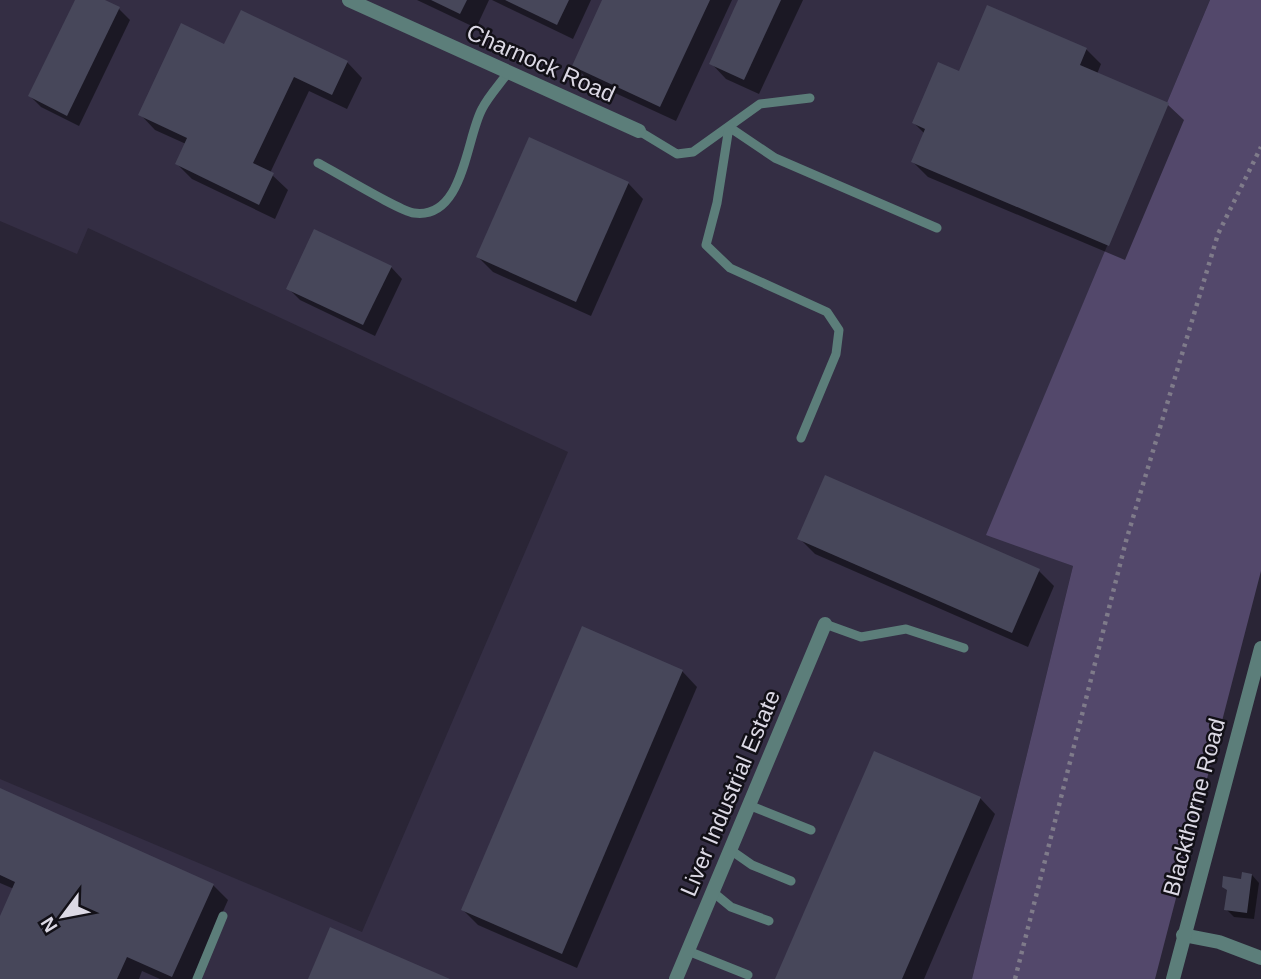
<svg xmlns="http://www.w3.org/2000/svg" width="1261" height="979" viewBox="0 0 1261 979" font-family="Helvetica,sans-serif">
<style>
.built{fill:#342e44}
.green{fill:#53486b}
.shadow{fill:#0007}
.building{fill:#47475a}
.lines{fill:none;stroke-linecap:round;stroke-linejoin:round}
.path{stroke:#7f7b8a;stroke-width:4.5;stroke-dasharray:3.5 5;stroke-linecap:butt}
.service{stroke:#5c7e7a;stroke-width:9}
.minor{stroke:#5c7e7a;stroke-width:14}
.labels{text-anchor:middle;dominant-baseline:central;stroke-width:5;stroke-linejoin:round;paint-order:stroke}
.street-label{font-size:23px;fill:#dcd9e5;stroke:#121017}
</style>
<rect width="100%" height="100%" fill="#2a2536"/>
<polygon class="built" points="0,0 1210,0 987,534 1073,566 972,979 0,979 0,779 362,932 568,452 88,228 77,254 0,221"/>
<polygon class="green" points="1210,0 1261,0 1261,571 1155,979 972,979 1073,566 986,535"/>
<g class="shadow">
<polygon points="77,0 101,0 119,9 130,20 79,126 41,107 30,96"/>
<polygon points="417,0 489,0 476,28"/>
<polygon points="492,0 591,0 573,39"/>
<polygon points="604,0 732,0 676,121 589,81 574,65"/>
<polygon points="740,0 803,0 759,94 726,79 711,63"/>
<polygon points="225,46 347,62 362,78 347,109 309,91 270,173 288,190 275,219 192,179 177,164 186,144 155,130 140,114"/>
<polygon points="1086,49 1101,64 1097,74 1168,105 1184,120 1125,260 928,177 913,162 925,134 914,123 960,73"/>
<polygon points="628,183 643,199 591,316 493,272 478,257"/>
<polygon points="391,267 402,279 375,336 300,300 288,288"/>
<polygon points="799,538 1039,571 1054,586 1028,647 815,554"/>
<polygon points="682,671 697,687 577,968 478,925 463,910"/>
<polygon points="0,789 213,885 228,900 193,979 160,979 142,971 139,979 0,979 0,921 14,889 0,883"/>
<polygon points="980,798 995,814 924,979 777,979"/>
<polygon points="1252,875 1259,883 1254,919 1234,917 1226,909 1242,881"/>
</g>
<g class="building">
<polygon points="75,0 105,0 120,7 67,116 28,96"/>
<polygon points="431,0 467,0 460,14"/>
<polygon points="505,0 569,0 557,25"/>
<polygon points="602,0 710,0 660,107 572,66"/>
<polygon points="738,0 781,0 744,80 709,64"/>
<polygon points="987,5 1087,48 1080,65 1169,103 1109,246 911,162 925,129 912,123 938,62 959,71"/>
<polygon points="241,10 348,61 332,95 294,77 253,163 274,173 259,205 175,164 187,138 138,115 181,23 224,44"/>
<polygon points="529,137 629,182 576,302 476,257"/>
<polygon points="314,229 392,266 363,325 286,289"/>
<polygon points="825,475 1040,569 1012,633 797,539"/>
<polygon points="582,626 683,670 562,954 461,910"/>
<polygon points="874,751 981,797 902,979 775,979"/>
<polygon points="0,788 214,884 172,977 127,957 117,979 0,979 0,916 15,882 0,875"/>
<polygon points="1242,872 1252,874 1247,913 1224,910 1227,890 1222,887 1223,876 1241,879"/>
<polygon points="330,927 450,979 308,979"/>
</g>
<g class="lines">
<polyline class="path" points="1015,979 1126,541 1218,234 1261,147"/>
<g class="service">
<polyline points="639,131 677,154 693,152 760,104 810,98"/>
<path d="M 318,163 C 336,172 399,211 414,213 C 464,220 466,138 482,109 C 488,97 499,85 507,74"/>
<polyline points="801,438 836,354 839,330 827,312 730,268 706,245 717,203 729,127 775,158 937,228"/>
<polyline points="825,624 861,637 906,629 964,648"/>
<polyline points="751,806 811,830"/>
<polyline points="732,851 752,865 791,881"/>
<polyline points="714,893 731,907 769,921"/>
<polyline points="688,951 748,975"/>
<polyline points="197,979 223,916"/>
</g>
<g class="minor">
<polyline points="349,0 639,131"/>
<polyline points="1183,935 1219,942 1261,958"/>
<polyline points="676,979 825,624"/>
<polyline points="1173,979 1261,648"/>
</g>
</g>
<g class="labels">
<g class="street-label">
<text transform="translate(541 63) rotate(24)">Charnock Road</text>
<text transform="translate(730 793) rotate(-67)">Liver Industrial Estate</text>
<text transform="translate(1194 807) rotate(-75)">Blackthorne Road</text>
</g>
</g>
<g transform="translate(63 916) rotate(238)" stroke="#121017" stroke-width="5" paint-order="stroke">
<path d="M0-5L12 26L0 18L-12 26Z" fill="#dcd9e5"/>
<text y="-10" font-size="19" font-weight="bold" text-anchor="middle" fill="#dcd9e5">N</text>
</g>
</svg>
